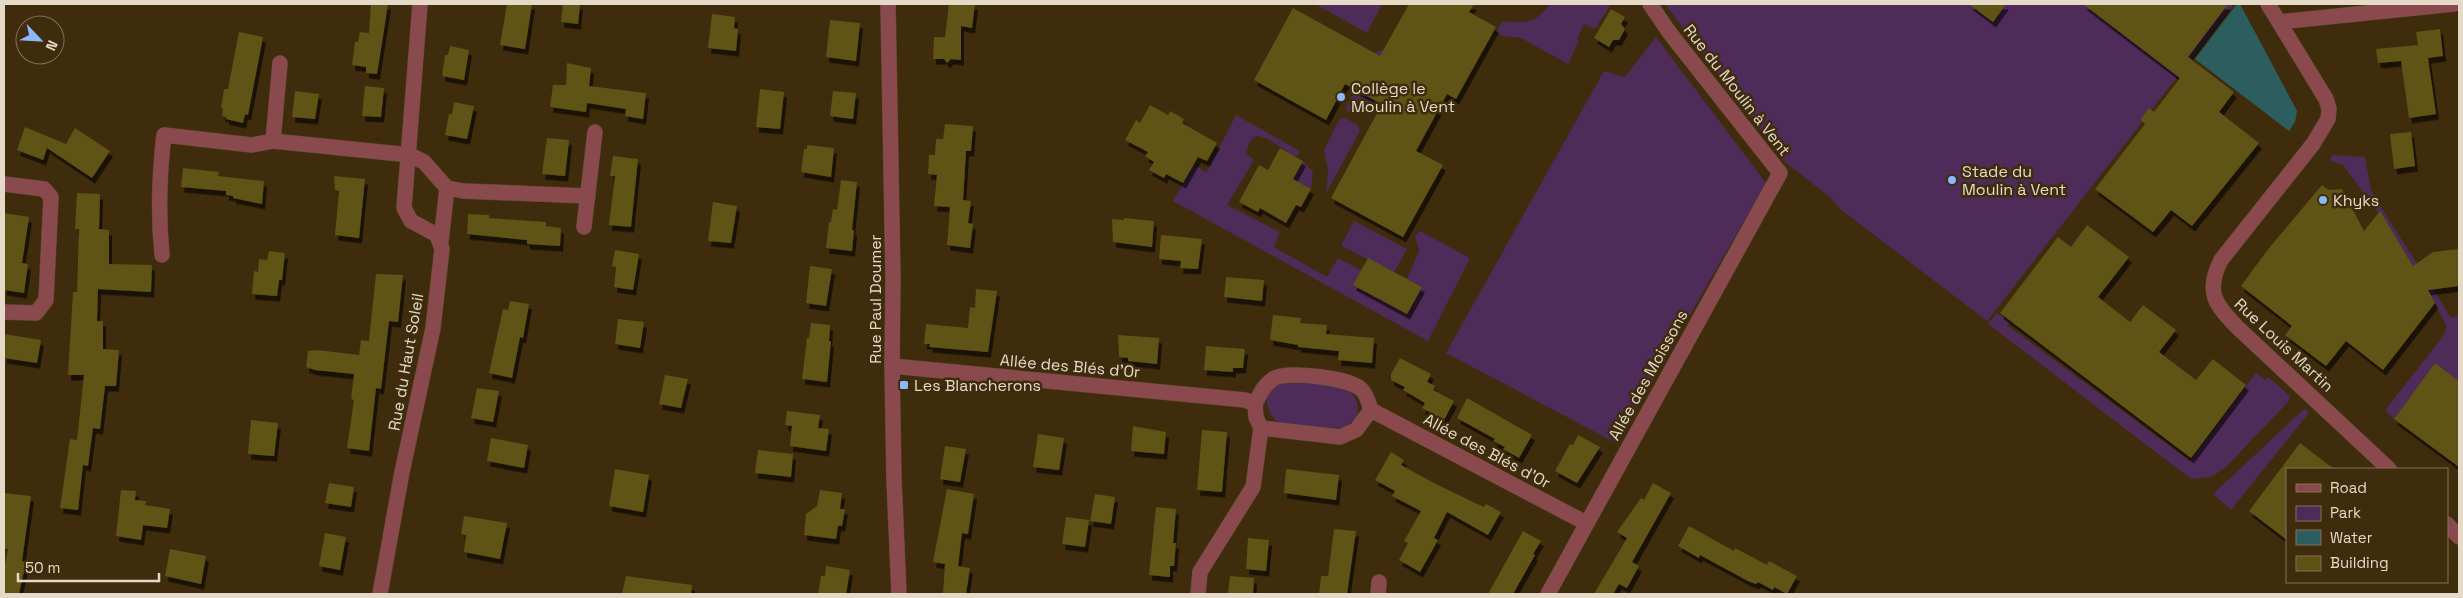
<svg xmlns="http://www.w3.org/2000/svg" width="2463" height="598" viewBox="0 0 2463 598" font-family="'Space Grotesk',sans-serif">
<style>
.green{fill:#4f2b5a}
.water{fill:#2d5e5f}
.building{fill:#5e5315;filter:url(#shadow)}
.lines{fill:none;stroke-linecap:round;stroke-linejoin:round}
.minor-casing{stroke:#59482a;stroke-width:16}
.minor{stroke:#8a4a4d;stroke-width:15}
.poi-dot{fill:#8cb9fc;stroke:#3e2c0c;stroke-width:2}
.labels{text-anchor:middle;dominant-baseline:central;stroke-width:5;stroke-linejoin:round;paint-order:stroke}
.poi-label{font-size:16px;fill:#e5d9c8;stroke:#3e2c0c;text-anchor:start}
.street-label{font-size:16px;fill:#e5d9c8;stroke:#3e2c0c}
</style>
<defs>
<filter id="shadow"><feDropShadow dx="3" dy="5.5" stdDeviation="0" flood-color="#0009"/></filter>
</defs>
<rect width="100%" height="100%" fill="#3e2c0c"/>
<g class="green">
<polygon points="1315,4 1382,4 1367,33"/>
<path d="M 1550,4 L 1611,4 L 1595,29 L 1584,24 L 1577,39 L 1579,41 L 1568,64 L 1521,38 L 1503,36 L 1496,32 L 1503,21 C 1525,24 1536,23 1550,4 Z"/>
<polygon points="1665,4 2234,4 1987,321 1840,209 1831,198 1784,161"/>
<polygon points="1656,37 1766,183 1616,443 1446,353 1604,71 1625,77"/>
<polygon points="1381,50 1399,61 1365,94 1379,102 1354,114 1347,111 1346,107 1374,54"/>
<polygon points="1236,115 1300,151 1296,157 1266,138 1256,136 1250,141 1246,154 1254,160 1227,205 1280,232 1274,247 1327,277 1338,258 1361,270 1422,287 1407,279 1419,251 1415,236 1420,231 1470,258 1428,341 1173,201 1194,164 1206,173"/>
<polygon points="1345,118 1358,125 1360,131 1326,193 1328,172 1324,150 1339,120"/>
<path d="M 2332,155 L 2365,157 L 2371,191 L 2451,318 L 2459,315 L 2459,381 L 2435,363 L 2394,419 L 2385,410 L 2441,339 L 2447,327 C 2418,268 2382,215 2342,164 L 2330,161 Z"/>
<polygon points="1303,161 1313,172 1311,189 1293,179"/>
<polygon points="1354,221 1407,249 1394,272 1341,246"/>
<polygon points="1997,313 2010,322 2007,325 2190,461 2256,373 2265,380 2268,377 2290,396 2288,402 2225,468 2211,477 2191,479 1988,324"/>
<path d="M 1288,381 L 1344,387 C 1356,394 1360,404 1357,417 L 1344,428 L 1326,429 L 1279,423 C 1267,414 1260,394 1276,385 C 1279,383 1285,382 1288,381 Z"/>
<polygon points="2305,408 2309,413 2231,510 2213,494"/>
</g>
<polygon class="water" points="2237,4 2240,4 2297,111 2295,122 2289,131 2195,59"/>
<g class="building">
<polygon points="371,4 388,4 377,74 366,73 366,67 352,65 355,42 358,42 360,32 369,33"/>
<polygon points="507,4 532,4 525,49 500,45"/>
<polygon points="563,4 580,4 578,24 561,22"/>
<polygon points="949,4 975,4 972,28 961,26 961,60 951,59 947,63 944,59 933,59 934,37 945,37"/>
<polygon points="1409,4 1474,4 1469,12 1496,27 1456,99 1447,94 1416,151 1443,165 1403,237 1331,198 1382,104 1345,84 1326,120 1254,80 1293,8 1380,56"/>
<polygon points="1969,4 2006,4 1993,22"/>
<polygon points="2083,4 2228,4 2188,57 2234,92 2219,112 2259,143 2192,226 2171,210 2153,232 2095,189 2145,124 2140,120 2149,108 2154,112 2180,78"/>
<polygon points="1611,9 1625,17 1621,24 1625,29 1619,40 1613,40 1609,47 1594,38"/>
<polygon points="712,14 735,17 734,28 738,29 736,51 708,48"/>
<polygon points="830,20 860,23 856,61 826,57"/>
<polygon points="2440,29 2443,56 2428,58 2436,114 2409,118 2401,61 2378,63 2376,49 2418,45 2416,32"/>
<polygon points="239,32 263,37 248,115 245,114 243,123 226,119 226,117 222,116 223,108 221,108 224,89 228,89"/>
<polygon points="450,46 469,50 464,80 442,76 445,55 448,55"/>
<polygon points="567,63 591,68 589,86 646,93 643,119 625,116 626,109 587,103 586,112 550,107 553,85 566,85"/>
<polygon points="365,86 384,88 381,117 362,116"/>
<polygon points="760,89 784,92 780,129 756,127"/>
<polygon points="295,91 319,94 315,119 292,117"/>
<polygon points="833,91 856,93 853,119 830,116"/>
<polygon points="454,102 474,106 467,139 445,135 449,114 452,114"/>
<polygon points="1150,105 1168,115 1170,111 1184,119 1182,123 1217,143 1207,161 1198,157 1183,183 1166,174 1164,178 1149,170 1154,162 1145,156 1148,152 1125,140 1136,120 1140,123"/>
<polygon points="945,124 973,126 971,151 966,151 963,200 971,201 968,223 973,224 970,248 947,245 950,207 934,206 937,175 928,174 929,155 935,155 936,139 943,139"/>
<polygon points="25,127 66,144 75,128 110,151 92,178 47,148 43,160 17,150"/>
<polygon points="2411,132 2415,166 2394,169 2390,134"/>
<polygon points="547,138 569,140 565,176 542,174"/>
<polygon points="807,145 834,148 831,177 801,172 804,149 807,149"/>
<polygon points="1280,148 1303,161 1293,179 1311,189 1301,207 1296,205 1286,223 1260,208 1258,212 1239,202 1259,165 1268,170"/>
<polygon points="613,156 638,159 631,227 609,225 615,176 610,176"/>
<polygon points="183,168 219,172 218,176 264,181 262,204 233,198 233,196 226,195 226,191 181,187"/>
<polygon points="334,176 365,179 359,238 335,235 339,191 335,190"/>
<polygon points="841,180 857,182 852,230 854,230 852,251 826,248 829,222 831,222 833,209 837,210"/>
<polygon points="2322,185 2329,190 2342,189 2364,231 2380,211 2413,266 2433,252 2459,249 2459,286 2428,290 2435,303 2383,370 2346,341 2326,366 2285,335 2292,326 2241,286 2269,248"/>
<polygon points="77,193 100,194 99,229 109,230 109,264 152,265 151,292 98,289 97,321 103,321 103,349 119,350 116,386 105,386 100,429 93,428 88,466 83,465 78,510 60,508 70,439 77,440 84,375 68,375 73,292 77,292 79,229 75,229"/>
<polygon points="713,202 737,206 731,243 708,241"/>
<polygon points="4,213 29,217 22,263 28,264 24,293 4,290"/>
<polygon points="468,214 489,215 489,218 546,222 546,226 561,228 560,246 527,244 527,240 467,234"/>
<polygon points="1124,218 1154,221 1152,247 1113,242 1112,219 1124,220"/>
<polygon points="2087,225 2129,257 2098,297 2130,322 2143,305 2176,330 2159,352 2196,380 2213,359 2246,385 2191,458 2000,313 2058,237 2071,247"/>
<polygon points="1161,235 1202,239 1198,269 1180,268 1181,261 1159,259"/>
<polygon points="615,250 639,254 633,290 614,287 616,267 612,266"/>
<polygon points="269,251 285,253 282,280 279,280 277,296 252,294 254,271 258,272 259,259 267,260"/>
<polygon points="1368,258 1422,287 1407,314 1353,285"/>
<polygon points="810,266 832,269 826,306 806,303"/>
<polygon points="376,274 403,275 398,322 389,321 381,389 376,388 369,451 347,448 354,400 351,399 354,374 315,370 306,367 308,351 317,350 359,355 361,340 369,341"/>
<polygon points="1226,277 1264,280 1262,301 1224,297"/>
<polygon points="976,289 997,291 988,352 929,347 930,344 924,344 926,324 968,328 970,307 975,308"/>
<polygon points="510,301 529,304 523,338 520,337 512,378 489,373 503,309 508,310"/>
<polygon points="1273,315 1301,318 1300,323 1327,325 1326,334 1374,338 1372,363 1338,360 1339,351 1298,347 1298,345 1270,340"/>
<polygon points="618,319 644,322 640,348 615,344"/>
<polygon points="811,323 830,325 829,341 831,341 827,382 802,379 807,338 809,338"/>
<polygon points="4,334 41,340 37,363 4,358"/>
<polygon points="1118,335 1159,338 1157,364 1128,361 1128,358 1119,357"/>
<polygon points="1206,346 1245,349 1243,368 1233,368 1233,372 1204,370"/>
<polygon points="1400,358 1431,374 1427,382 1435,386 1433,390 1454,401 1444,420 1422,408 1425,403 1403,390 1405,387 1391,380 1391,374"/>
<polygon points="2435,363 2459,381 2459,467 2394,419"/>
<polygon points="665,375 688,379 681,408 659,404"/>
<polygon points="477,388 499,391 493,422 471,418"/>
<polygon points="1467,398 1532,435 1519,458 1503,449 1505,447 1493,441 1495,439 1457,418"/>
<polygon points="787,411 820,415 818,428 829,429 826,451 790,446 792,426 785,425"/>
<polygon points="251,420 278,423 274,456 248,454"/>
<polygon points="1133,426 1166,432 1164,454 1131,451"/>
<polygon points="1202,430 1227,432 1222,492 1197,490"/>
<polygon points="1038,434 1064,438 1059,470 1033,467"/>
<polygon points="1578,435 1600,447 1577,483 1555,471 1570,444 1573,445"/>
<polygon points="491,438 528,445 524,468 487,461"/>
<polygon points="2300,443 2334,469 2287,469 2287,540 2249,511"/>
<polygon points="945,446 966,449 960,482 940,479"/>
<polygon points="758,450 793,454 791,477 755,473"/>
<polygon points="1391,452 1404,460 1401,465 1432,482 1475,503 1484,507 1486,504 1501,512 1488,535 1447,512 1434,538 1438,540 1420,572 1399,560 1408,543 1404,541 1421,511 1392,496 1395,491 1375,480"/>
<polygon points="615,469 649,475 643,512 609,506"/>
<polygon points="1286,469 1339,475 1336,500 1284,493"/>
<polygon points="329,483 354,487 351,507 325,503"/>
<polygon points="1653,483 1671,493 1632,562 1639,566 1627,588 1619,584 1613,594 1594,594 1627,538 1617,532 1641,498 1644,500"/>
<polygon points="947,489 974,494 968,534 962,533 958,566 970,568 966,594 943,594 945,564 951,565 933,562"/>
<polygon points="121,490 136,491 135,500 146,501 145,505 170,509 167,528 143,525 141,540 116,536"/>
<polygon points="820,490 842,493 840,509 845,509 842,526 838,526 836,539 804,535 806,514 817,506"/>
<polygon points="4,493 31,496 22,561 26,562 19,594 4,594 4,570 8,549 4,548"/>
<polygon points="1095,494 1115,497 1111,524 1090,521"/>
<polygon points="1156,507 1176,509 1173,543 1176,543 1174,566 1170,566 1170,577 1149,575"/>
<polygon points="464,516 507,523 500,559 464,552 466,535 461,534"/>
<polygon points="1066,517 1089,520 1085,547 1062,544"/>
<polygon points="1689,526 1734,551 1735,548 1767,565 1769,561 1797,576 1787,594 1774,587 1773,590 1758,582 1756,584 1748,581 1700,555 1699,558 1678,546"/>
<polygon points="1334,529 1356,531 1347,594 1319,594 1321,576 1328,576"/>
<polygon points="1523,531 1541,541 1533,554 1535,555 1513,594 1488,594"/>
<polygon points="325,533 346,537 340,570 319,566"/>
<polygon points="1248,538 1269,540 1266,571 1246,569"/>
<polygon points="170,549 206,556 201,584 165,576"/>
<polygon points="826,566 850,570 846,594 818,594 821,576 825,576"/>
<polygon points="626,576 692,585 691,594 622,594"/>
<polygon points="1230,576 1254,578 1253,594 1228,594"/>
</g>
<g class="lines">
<defs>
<g id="minor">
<polyline points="888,4 893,278 892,366 894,480 899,594"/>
<path d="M 2268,4 L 2326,99 L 2329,109 L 2328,119 L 2313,144 L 2221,260 C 2205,292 2215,304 2237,327 L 2389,469"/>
<polyline points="2279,22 2454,4"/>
<polyline points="273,141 280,63"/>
<polyline points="4,184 44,189 51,197 46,300 36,313 4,312"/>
<polyline points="447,188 463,191 588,196"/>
<polyline points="584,227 595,132"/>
<path d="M 162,255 C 158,214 159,176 164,135 L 252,145 L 273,141 L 410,155 L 424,162 L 447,188 L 441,241"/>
<polyline points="892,366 1245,400 1255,404 1256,417 1261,428 1253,487 1200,572 1198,594"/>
<path d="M 1255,404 C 1260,394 1263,386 1273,379 C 1286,370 1349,378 1361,389 C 1366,393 1369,403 1371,410 L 1586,523"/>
<polyline points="1261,428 1340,437 1356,430 1371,410"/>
<polyline points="2447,524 2459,537"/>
<polyline points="380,594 402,472 433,328 442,249 437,235 411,221 404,208 420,4"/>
<polyline points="1378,594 1379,582"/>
<polyline points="1548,594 1780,173 1669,32 1650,4"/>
</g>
</defs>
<use href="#minor" class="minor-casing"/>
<use href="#minor" class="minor"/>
</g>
<g class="poi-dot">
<circle cx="1341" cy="97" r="5"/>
<circle cx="1952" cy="180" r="5"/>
<circle cx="2323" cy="200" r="5"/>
<rect x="899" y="380" width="10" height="10" rx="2.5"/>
</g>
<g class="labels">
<g class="poi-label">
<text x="1351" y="88">Collège le<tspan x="1351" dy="18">Moulin à Vent</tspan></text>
<text x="1962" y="171">Stade du<tspan x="1962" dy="18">Moulin à Vent</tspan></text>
<text x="2333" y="200">Khyks</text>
<text x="914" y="385">Les Blancherons</text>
</g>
<g class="street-label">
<text transform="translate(1737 90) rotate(52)">Rue du Moulin à Vent</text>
<text transform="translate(875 299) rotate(-90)">Rue Paul Doumer</text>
<text transform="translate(2284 345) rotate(43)">Rue Louis Martin</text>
<text transform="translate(406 362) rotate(-80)">Rue du Haut Soleil</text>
<text transform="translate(1070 366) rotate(5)">Allée des Blés d'Or</text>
<text transform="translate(1648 375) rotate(-61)">Allée des Moissons</text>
<text transform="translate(1487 451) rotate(28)">Allée des Blés d'Or</text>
</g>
</g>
<rect width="2463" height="598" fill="none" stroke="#e5d9c8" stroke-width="10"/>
<rect x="2286" y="468" width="162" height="115" fill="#3e2c0c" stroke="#817157"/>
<rect x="2296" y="484" width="25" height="8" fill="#8a4a4d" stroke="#817157"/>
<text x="2330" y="493" font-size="15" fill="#e5d9c8">Road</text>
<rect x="2296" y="506" width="25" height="15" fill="#4f2b5a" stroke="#817157"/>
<text x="2330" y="518" font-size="15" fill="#e5d9c8">Park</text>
<rect x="2296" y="530" width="25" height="15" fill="#2d5e5f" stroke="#817157"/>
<text x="2330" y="543" font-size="15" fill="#e5d9c8">Water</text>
<rect x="2296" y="556" width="25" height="15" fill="#5e5315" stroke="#817157"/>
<text x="2330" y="568" font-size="15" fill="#e5d9c8">Building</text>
<g transform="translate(40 40) rotate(115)"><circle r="24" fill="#3e2c0c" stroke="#817157"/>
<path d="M0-4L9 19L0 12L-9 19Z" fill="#8cb9fc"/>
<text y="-8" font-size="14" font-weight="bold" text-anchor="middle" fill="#e5d9c8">N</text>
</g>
<path d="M18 573v8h141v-8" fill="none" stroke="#e5d9c8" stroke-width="2.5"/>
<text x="25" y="573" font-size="15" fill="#e5d9c8" stroke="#3e2c0c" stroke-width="4" paint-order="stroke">50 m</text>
</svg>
